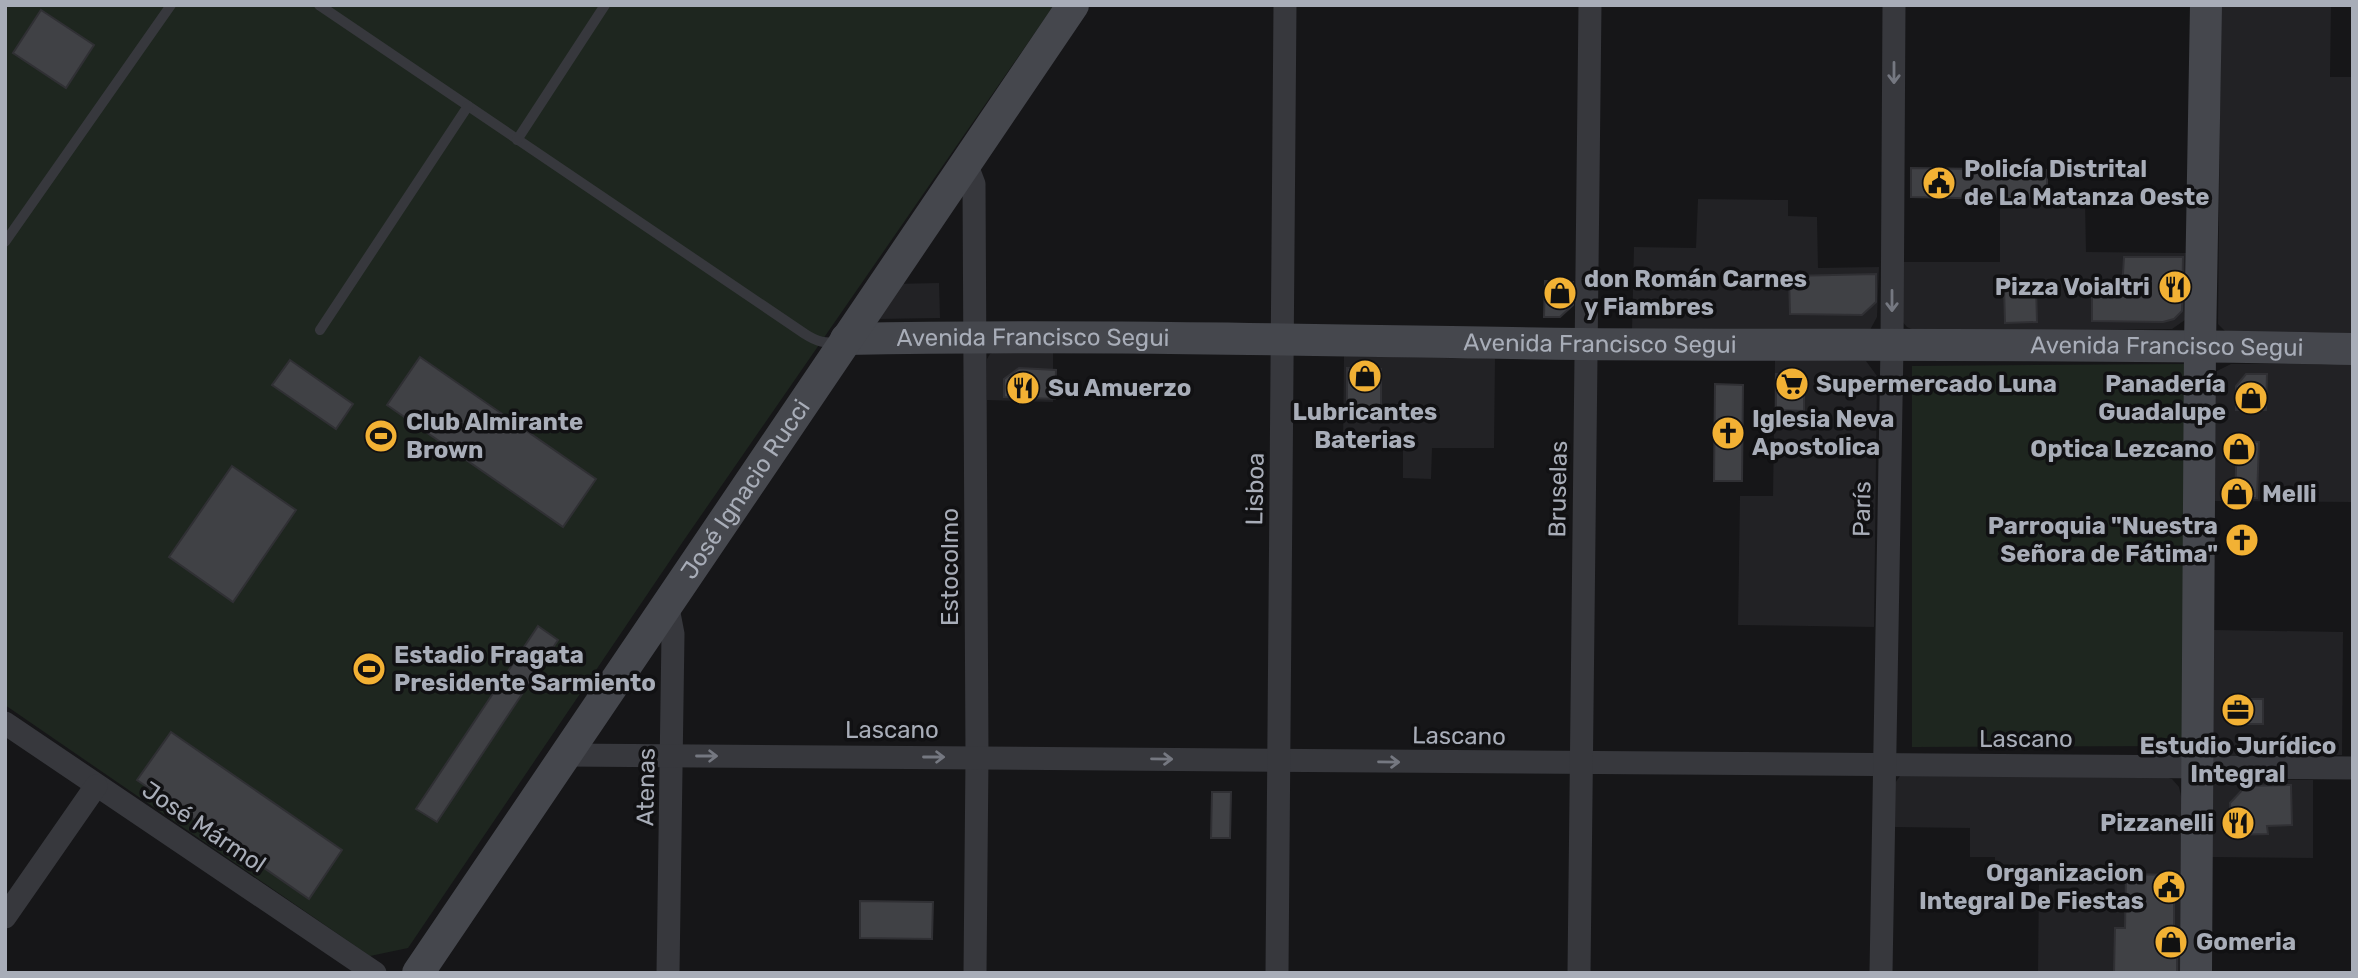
<svg xmlns="http://www.w3.org/2000/svg" width="2358" height="978" viewBox="0 0 2358 978" font-family="Rubik,sans-serif">
<style>
.built{fill:#222225}
.green{fill:#1e261f}
.building{fill:#404145;stroke:#303034;stroke-width:2}
.lines{fill:none;stroke-linecap:round;stroke-linejoin:round}
.lane{stroke:#37383d;stroke-width:10}
.street{stroke:#37383d;stroke-width:23}
.secondary{stroke:#45474d;stroke-width:32}
.oneway{stroke:#757881}
.labels{text-anchor:middle;dominant-baseline:central;stroke-width:7;stroke-linejoin:round;paint-order:stroke}
.poi-label{font-size:24px;font-weight:bold;fill:#a8adb8;stroke:#111113;text-anchor:start}
.street-label{font-size:24px;fill:#a8adb8;stroke:#111113}
</style>
<rect width="100%" height="100%" fill="#161618"/>
<g class="built">
<polygon points="2221,5 2331,5 2330,77 2353,77 2353,334 2226,332 2218,324"/>
<polygon points="1698,199 1788,200 1788,216 1817,217 1818,268 1879,267 1877,317 1870,330 1632,331 1634,247 1696,248"/>
<polygon points="2000,200 2085,200 2086,252 2188,253 2187,315 2185,320 2172,329 1918,332 1907,327 1899,318 1899,262 2000,262"/>
<polygon points="939,283 940,318 877,319 892,284"/>
<polygon points="1053,350 1053,402 987,400 987,359 990,354 994,352"/>
<polygon points="1344,356 1495,359 1494,448 1432,448 1431,479 1403,478 1403,448 1343,447"/>
<polygon points="1775,360 1866,361 1877,376 1874,627 1738,625 1740,496 1773,496"/>
<polygon points="2231,364 2353,364 2353,502 2215,501 2214,380 2217,371"/>
<polygon points="2214,630 2343,632 2342,755 2222,755 2215,751 2210,743"/>
<polygon points="1908,774 2161,776 2172,779 2179,787 2182,800 2180,973 2038,973 2039,877 1995,876 1995,857 1970,857 1970,828 1894,827 1895,783 1900,776"/>
<polygon points="2220,779 2313,780 2313,858 2212,857 2212,786"/>
</g>
<g class="green">
<polygon points="5,5 1054,5 684,540 408,948 370,956 5,705"/>
<polygon points="2186,364 2185,746 1912,747 1912,366"/>
</g>
<g class="building">
<polygon points="41,10 94,45 66,88 13,53"/>
<polygon points="1911,168 2047,170 2047,200 1911,197"/>
<polygon points="2124,257 2183,257 2182,311 2174,319 2163,322 2092,321 2092,288 2122,289"/>
<polygon points="1876,274 1876,302 1862,315 1790,314 1789,276"/>
<polygon points="1545,281 1573,282 1573,305 1560,317 1544,317"/>
<polygon points="2036,285 2037,322 2005,323 2004,286"/>
<polygon points="420,357 596,479 563,527 387,405"/>
<polygon points="290,360 353,404 336,429 272,385"/>
<polygon points="1019,368 1056,370 1055,399 1004,397 1004,379"/>
<polygon points="1347,368 1381,369 1381,416 1347,416"/>
<polygon points="1776,374 1804,375 1804,411 1776,410"/>
<polygon points="2246,374 2267,374 2266,410 2236,410 2236,386"/>
<polygon points="1715,384 1743,385 1742,481 1714,481"/>
<polygon points="2237,440 2259,442 2257,498 2235,498"/>
<polygon points="232,466 296,510 233,602 169,557"/>
<polygon points="538,626 558,640 437,822 416,809"/>
<rect x="2233" y="699" width="30" height="25"/>
<polygon points="171,732 342,850 309,899 137,780"/>
<polygon points="2291,785 2292,825 2267,826 2268,834 2231,835 2230,803 2246,786"/>
<polygon points="1212,792 1231,792 1230,838 1211,838"/>
<polygon points="2126,874 2174,875 2174,929 2177,929 2177,973 2114,973 2115,928 2125,928"/>
<polygon points="860,901 933,902 932,939 860,938"/>
</g>
<g class="lines">
<g class="lane">
<path d="M 319,5 L 805,334 C 816,341 826,345 840,341"/>
<polyline points="517,140 605,5"/>
<polyline points="5,242 171,5"/>
<polyline points="320,330 468,106"/>
</g>
<g class="street">
<polyline points="966,163 974,184 977,757 975,973"/>
<polyline points="667,603 673,634 668,973"/>
<polyline points="5,723 375,973"/>
<polyline points="565,755 2353,768"/>
<polyline points="5,917 96,786"/>
<polyline points="1277,973 1285,5"/>
<polyline points="1579,973 1590,5"/>
<polyline points="1881,973 1892,346 1894,5"/>
</g>
<g class="secondary">
<path id="s1" d="M 846,339 C 1091,334 1336,341 1581,344 C 1838,346 2095,343 2353,349"/>
<path id="s2" d="M 418,973 L 1073,5"/>
<polyline points="2196,973 2200,346 2206,5"/>
</g>
</g>
<defs><path id="oneway-shaft" d="M-6 0H5M1.5-3L5.5 0L1.5 3" fill="none" stroke-width="1.6" stroke-linecap="round" stroke-linejoin="round" transform="scale(1.75)"/></defs>
<g class="oneway">
<use href="#oneway-shaft" transform="translate(1894 73) rotate(90)"/>
<use href="#oneway-shaft" transform="translate(1892 301) rotate(90)"/>
<use href="#oneway-shaft" transform="translate(707 756)"/>
<use href="#oneway-shaft" transform="translate(934 757)"/>
<use href="#oneway-shaft" transform="translate(1162 759) rotate(1)"/>
<use href="#oneway-shaft" transform="translate(1389 762) rotate(1)"/>
</g>
<defs>
<symbol id="civic-disc" viewBox="-11 -11 22 22"><circle r="9.5" fill="#f2b134" stroke="#111113"/><path d="M-.6-6.5H3V-4.5H.6V-3L4-1V1h2V6H-6V1h2V-1L-.6-3ZM-1.2 2.5V6h2.4V2.5Z" fill="#111"/></symbol>
<symbol id="restaurant-disc" viewBox="-11 -11 22 22"><circle r="9.5" fill="#f2b134" stroke="#111113"/><path d="M-5-6h1v4h1v-4h1v4h1v-4h1v5L-1.5 .5V6h-2V.5L-5-1ZM5-6V6H3V1.5H1.5Q1.5-4 5-6Z" fill="#111"/></symbol>
<symbol id="shop-disc" viewBox="-11 -11 22 22"><circle r="9.5" fill="#f2b134" stroke="#111113"/><path d="M-5-2.5h2.3a2.7 3.5 0 0 1 5.4 0H5L5.5 6h-11ZM-1.5-2.5h3a1.5 2.3 0 0 0-3 0Z" fill="#111"/></symbol>
<symbol id="supermarket-disc" viewBox="-11 -11 22 22"><circle r="9.5" fill="#f2b134" stroke="#111113"/><path d="M-6-5.5h2.5l.6 2H6L4.5 2H-2.5L-4.4-4H-6ZM-1.5 3.2a1.3 1.3 0 1 0 .1 0ZM3 3.2a1.3 1.3 0 1 0 .1 0Z" fill="#111"/></symbol>
<symbol id="church-disc" viewBox="-11 -11 22 22"><circle r="9.5" fill="#f2b134" stroke="#111113"/><path d="M-1.2-6h2.4v3.5h3.3v2.4h-3.3V6h-2.4V-.1h-3.3v-2.4h3.3Z" fill="#111"/></symbol>
<symbol id="stadium-disc" viewBox="-11 -11 22 22"><circle r="9.5" fill="#f2b134" stroke="#111113"/><path d="M0-5a6.5 5 0 1 0 0 10a6.5 5 0 1 0 0-10ZM-3.5-1.8h7v3.6h-7Z" fill="#111"/></symbol>
<symbol id="office-disc" viewBox="-11 -11 22 22"><circle r="9.5" fill="#f2b134" stroke="#111113"/><path d="M-6-3h4V-5.5h4V-3h4V5H-6ZM-1-4.5V-3h2v-1.5ZM-6 0V1H6V0Z" fill="#111"/></symbol>
</defs>
<g fill-rule="evenodd">
<use href="#civic-disc" x="1920" y="164" width="38" height="38"/>
<use href="#restaurant-disc" x="2156" y="268" width="38" height="38"/>
<use href="#shop-disc" x="1541" y="274" width="38" height="38"/>
<use href="#shop-disc" x="1346" y="357" width="38" height="38"/>
<use href="#supermarket-disc" x="1773" y="365" width="38" height="38"/>
<use href="#restaurant-disc" x="1004" y="369" width="38" height="38"/>
<use href="#shop-disc" x="2232" y="379" width="38" height="38"/>
<use href="#church-disc" x="1709" y="414" width="38" height="38"/>
<use href="#stadium-disc" x="362" y="417" width="38" height="38"/>
<use href="#shop-disc" x="2220" y="430" width="38" height="38"/>
<use href="#shop-disc" x="2218" y="475" width="38" height="38"/>
<use href="#church-disc" x="2223" y="521" width="38" height="38"/>
<use href="#stadium-disc" x="350" y="650" width="38" height="38"/>
<use href="#office-disc" x="2219" y="691" width="38" height="38"/>
<use href="#restaurant-disc" x="2219" y="804" width="38" height="38"/>
<use href="#civic-disc" x="2150" y="868" width="38" height="38"/>
<use href="#shop-disc" x="2152" y="923" width="38" height="38"/>
</g>
<g class="labels">
<g class="poi-label">
<text x="1964" y="169">Policía Distrital<tspan x="1964" dy="28">de La Matanza Oeste</tspan></text>
<text x="1584" y="279">don Román Carnes<tspan x="1584" dy="28">y Fiambres</tspan></text>
<text x="2150" y="287" text-anchor="end">Pizza Voialtri</text>
<text x="1816" y="384">Supermercado Luna</text>
<text x="2226" y="384" text-anchor="end">Panadería<tspan x="2226" dy="28">Guadalupe</tspan></text>
<text x="1048" y="388">Su Amuerzo</text>
<text x="1365" y="412" text-anchor="middle">Lubricantes<tspan x="1365" dy="28">Baterias</tspan></text>
<text x="1752" y="419">Iglesia Neva<tspan x="1752" dy="28">Apostolica</tspan></text>
<text x="406" y="422">Club Almirante<tspan x="406" dy="28">Brown</tspan></text>
<text x="2214" y="449" text-anchor="end">Optica Lezcano</text>
<text x="2262" y="494">Melli</text>
<text x="2218" y="526" text-anchor="end">Parroquia "Nuestra<tspan x="2218" dy="28">Señora de Fátima"</tspan></text>
<text x="394" y="655">Estadio Fragata<tspan x="394" dy="28">Presidente Sarmiento</tspan></text>
<text x="2238" y="746" text-anchor="middle">Estudio Jurídico<tspan x="2238" dy="28">Integral</tspan></text>
<text x="2214" y="823" text-anchor="end">Pizzanelli</text>
<text x="2144" y="873" text-anchor="end">Organizacion<tspan x="2144" dy="28">Integral De Fiestas</tspan></text>
<text x="2196" y="942">Gomeria</text>
</g>
<g class="street-label">
<text stroke="none"><textPath href="#s1" startOffset="187">Avenida Francisco Segui</textPath></text>
<text stroke="none"><textPath href="#s1" startOffset="754">Avenida Francisco Segui</textPath></text>
<text stroke="none"><textPath href="#s1" startOffset="1321">Avenida Francisco Segui</textPath></text>
<text stroke="none"><textPath href="#s2" startOffset="584">José Ignacio Rucci</textPath></text>
<text transform="translate(1255 489) rotate(-89)">Lisboa</text>
<text transform="translate(1558 489) rotate(-89)">Bruselas</text>
<text transform="translate(1862 509) rotate(-89)">París</text>
<text transform="translate(950 567) rotate(-90)">Estocolmo</text>
<text x="892" y="730">Lascano</text>
<text transform="translate(1459 736) rotate(1)">Lascano</text>
<text x="2026" y="739">Lascano</text>
<text transform="translate(646 787) rotate(-89)">Atenas</text>
<text transform="translate(204 827) rotate(34)">José Mármol</text>
</g>
</g>
<rect width="2358" height="978" fill="none" stroke="#a8adb8" stroke-width="14"/>
</svg>
